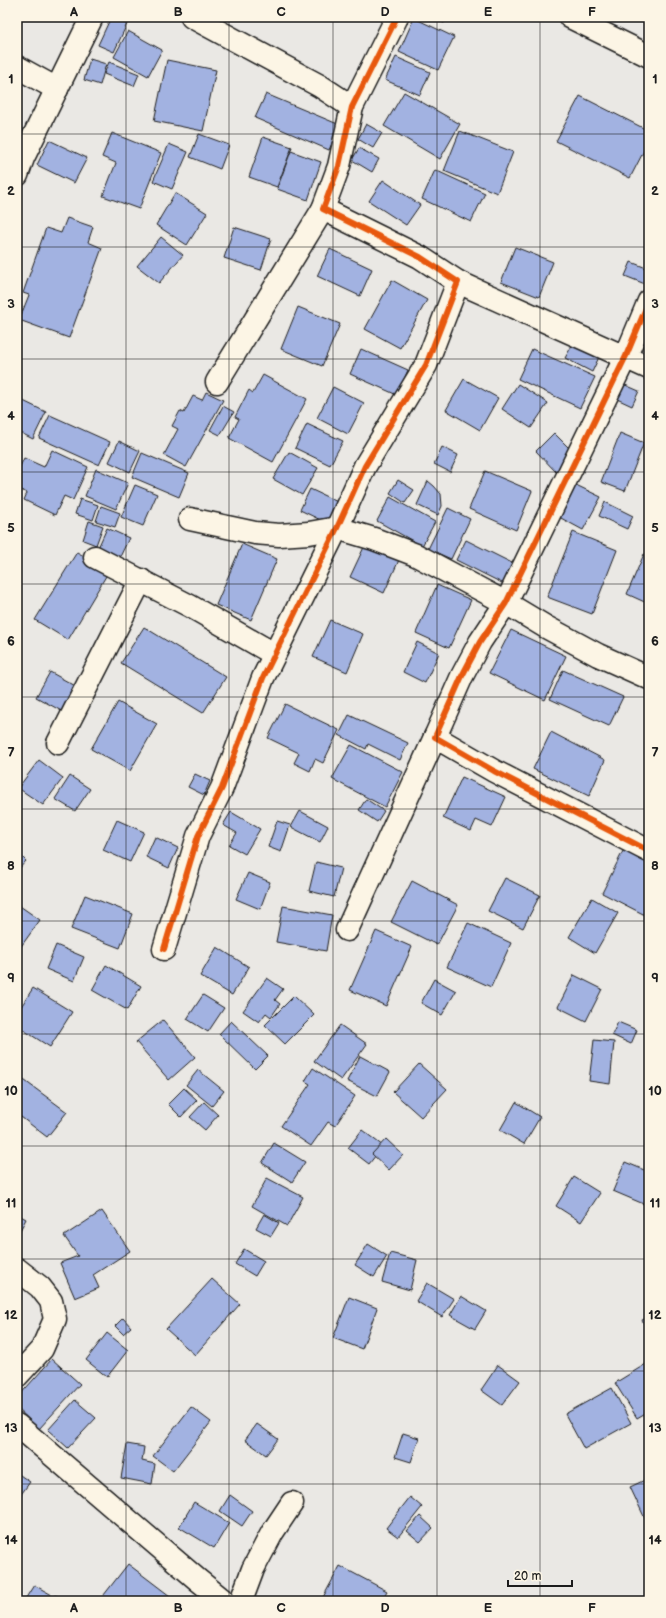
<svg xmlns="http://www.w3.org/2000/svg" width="666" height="1618" viewBox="0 0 666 1618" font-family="'Balsamiq Sans',sans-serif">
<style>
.building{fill:#a2b2e1;stroke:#1c1c1c}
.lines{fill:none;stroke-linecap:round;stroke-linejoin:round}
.minor-casing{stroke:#1c1c1c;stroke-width:25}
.minor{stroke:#fcf5e5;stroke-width:22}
.cycleway-casing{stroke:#fcf5e5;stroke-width:8}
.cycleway{stroke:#e8590c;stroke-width:6}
.grid{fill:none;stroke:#1c1c1c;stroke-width:1;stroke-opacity:0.55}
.neatline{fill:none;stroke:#1c1c1c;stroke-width:1.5}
.grid-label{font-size:13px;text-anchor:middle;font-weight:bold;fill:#1c1c1c}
</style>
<rect width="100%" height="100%" fill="#eae8e4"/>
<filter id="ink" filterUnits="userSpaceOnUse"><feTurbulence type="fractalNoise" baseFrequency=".025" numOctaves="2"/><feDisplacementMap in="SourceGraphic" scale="8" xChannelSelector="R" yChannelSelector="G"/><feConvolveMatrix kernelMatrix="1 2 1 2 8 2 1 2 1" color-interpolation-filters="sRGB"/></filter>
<g filter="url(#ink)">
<g class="building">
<polygon points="111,17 127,24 114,52 98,45"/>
<polygon points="432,17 447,17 444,23"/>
<polygon points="414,18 454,37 438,70 399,52"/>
<polygon points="128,31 162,50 148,76 114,57"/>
<polygon points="396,57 430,72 420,95 385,80"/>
<polygon points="90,59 106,64 100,85 84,80"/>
<polygon points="167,60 216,70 203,131 154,121"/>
<polygon points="109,62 139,74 134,86 104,74"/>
<polygon points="404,92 460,124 440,159 384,126"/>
<polygon points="266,94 340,125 329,150 255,118"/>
<polygon points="580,96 649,131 649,141 630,178 556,141"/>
<polygon points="366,124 382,133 373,148 358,139"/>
<polygon points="460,131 513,152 497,193 444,171"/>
<polygon points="112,133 161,153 139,209 103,196 116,163 102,157"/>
<polygon points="199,134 229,145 220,169 190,157"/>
<polygon points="263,137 292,147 277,187 249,177"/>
<polygon points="49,140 87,158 74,183 37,165"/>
<polygon points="169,144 188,152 172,189 153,181"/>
<polygon points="359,148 379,159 372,172 352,160"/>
<polygon points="291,151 321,162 308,200 277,189"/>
<polygon points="435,170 485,193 471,222 422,199"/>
<polygon points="383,180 420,205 406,225 369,201"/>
<polygon points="175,193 207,213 187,245 156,225"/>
<polygon points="67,218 93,227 88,242 102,248 69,338 19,320 29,295 23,293 46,228 61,233"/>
<polygon points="234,227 271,239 261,270 224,258"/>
<polygon points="161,237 183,255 159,283 137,266"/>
<polygon points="515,247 553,262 539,297 501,282"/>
<polygon points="330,249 372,269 360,296 317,276"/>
<polygon points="631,262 649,269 649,275 645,284 625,276"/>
<polygon points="392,280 427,300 400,348 365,329"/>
<polygon points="298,307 340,324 322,366 281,349"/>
<polygon points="574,342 600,355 592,372 565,358"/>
<polygon points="361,349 408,370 397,395 350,374"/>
<polygon points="532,349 595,377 580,408 518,379"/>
<polygon points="263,375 307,399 273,462 229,438 239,419 235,417 249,390 253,393"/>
<polygon points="464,379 498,398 480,430 446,410"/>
<polygon points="518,384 548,403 531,428 502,409"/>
<polygon points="623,384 639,391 632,406 617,399"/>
<polygon points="333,387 364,403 348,434 317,418"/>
<polygon points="206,392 223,400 186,467 164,455 178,429 172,426 180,411 184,413 193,396 202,400"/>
<polygon points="17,398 46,412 33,439 17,431"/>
<polygon points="223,406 234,412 220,435 210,430"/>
<polygon points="50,415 110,442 99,465 39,438"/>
<polygon points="307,424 343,441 330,465 295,448"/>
<polygon points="554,433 575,454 556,472 536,451"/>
<polygon points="620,433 644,443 625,491 601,482"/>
<polygon points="119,441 140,451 130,472 109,462"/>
<polygon points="442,447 458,455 450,472 434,464"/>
<polygon points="52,450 88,467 73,500 64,496 55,515 24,500 27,493 17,488 17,473 24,458 44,467"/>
<polygon points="289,452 318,468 302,495 273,479"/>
<polygon points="142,453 189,473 179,497 132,477"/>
<polygon points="96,469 128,483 116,509 85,496"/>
<polygon points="485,471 532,491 516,530 469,509"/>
<polygon points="398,480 414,490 405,503 390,493"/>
<polygon points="428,481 434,486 441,494 442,506 438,515 417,505"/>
<polygon points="135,485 157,494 143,526 121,517"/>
<polygon points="576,485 601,497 583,530 559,517"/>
<polygon points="310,489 342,504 331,525 300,510"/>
<polygon points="390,497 435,522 422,546 377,521"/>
<polygon points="80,499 98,505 93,520 75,514"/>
<polygon points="605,502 633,516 627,529 599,516"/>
<polygon points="101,506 120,513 115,527 96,521"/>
<polygon points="448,508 470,519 451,559 428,549"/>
<polygon points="89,521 103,526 96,545 83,540"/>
<polygon points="107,528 129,538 119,559 97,550"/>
<polygon points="573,532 617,550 592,614 547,597"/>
<polygon points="466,540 516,565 506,585 456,560"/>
<polygon points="242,544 277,559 251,620 216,605"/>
<polygon points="365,545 399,560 384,593 350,577"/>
<polygon points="77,552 109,571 68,640 35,620"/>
<polygon points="644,554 649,556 649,604 627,594"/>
<polygon points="437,585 471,600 449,648 416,633"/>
<polygon points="330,620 363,634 347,672 313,657"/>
<polygon points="144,627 226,677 203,713 121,663"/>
<polygon points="511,630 566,656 545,700 489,673"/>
<polygon points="417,642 439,653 425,683 403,672"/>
<polygon points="563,670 623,697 609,726 550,699"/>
<polygon points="50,672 81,689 67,714 36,697"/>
<polygon points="118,702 157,724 130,771 91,749"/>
<polygon points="285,704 339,730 323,763 315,759 310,771 294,763 299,753 268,738"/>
<polygon points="349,715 408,743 400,760 368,744 366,749 339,735"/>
<polygon points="551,732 605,760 589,796 533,769"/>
<polygon points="351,745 403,772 385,807 332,779"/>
<polygon points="39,760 63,778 43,805 18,788"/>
<polygon points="195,774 210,781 204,795 188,787"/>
<polygon points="70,776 90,789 75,811 55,799"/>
<polygon points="462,777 506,797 492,827 476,820 471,831 443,818"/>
<polygon points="366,799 384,811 377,822 359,810"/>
<polygon points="300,811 328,826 320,842 291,827"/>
<polygon points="231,812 260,829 245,854 229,845 237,833 223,825"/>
<polygon points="117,820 144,832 130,862 103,850"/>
<polygon points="277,821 290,825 281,852 268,847"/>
<polygon points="155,837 178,848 169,868 146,857"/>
<polygon points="627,843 649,855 649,908 645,915 602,893"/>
<polygon points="17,852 26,861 17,871"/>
<polygon points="316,862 341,868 334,897 309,891"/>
<polygon points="248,873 270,882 260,909 236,899"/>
<polygon points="505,878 540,895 523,928 488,911"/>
<polygon points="412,881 458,905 437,945 391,922"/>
<polygon points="85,895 133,914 120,948 71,929"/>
<polygon points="592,898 618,913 595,953 569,937"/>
<polygon points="17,904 40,920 17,952"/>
<polygon points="283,906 332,915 326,951 276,942"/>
<polygon points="468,923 511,943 491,987 447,967"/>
<polygon points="376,931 412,947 386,1006 350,990"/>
<polygon points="56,945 84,957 74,981 46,969"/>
<polygon points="217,947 249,967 232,995 200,976"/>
<polygon points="106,965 141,986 127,1010 92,990"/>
<polygon points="574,975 602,989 586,1021 558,1007"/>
<polygon points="267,978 283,989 275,1000 280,1004 271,1017 266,1013 259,1022 243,1011"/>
<polygon points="434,979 456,991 442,1015 421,1003"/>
<polygon points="33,988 72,1012 50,1047 17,1026 17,1013"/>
<polygon points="203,995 224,1008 208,1032 187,1019"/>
<polygon points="294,996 314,1015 285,1044 265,1025"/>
<polygon points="163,1020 195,1057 169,1080 136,1042"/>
<polygon points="231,1021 268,1056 255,1069 219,1034"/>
<polygon points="618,1022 637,1030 631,1044 612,1035"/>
<polygon points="340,1025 367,1044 341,1080 314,1061"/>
<polygon points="594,1040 614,1042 610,1084 589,1081"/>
<polygon points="360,1056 390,1072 377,1096 347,1081"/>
<polygon points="419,1064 447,1089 421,1117 393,1092"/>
<polygon points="313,1068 355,1096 335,1126 328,1122 311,1146 281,1126 310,1084 305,1081"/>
<polygon points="198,1070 224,1091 212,1106 186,1085"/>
<polygon points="17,1075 67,1112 47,1137 17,1114"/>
<polygon points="184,1088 197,1100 181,1117 168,1104"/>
<polygon points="204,1102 218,1115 205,1130 190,1117"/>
<polygon points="516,1102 540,1117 524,1144 500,1130"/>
<polygon points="362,1130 383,1146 369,1164 348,1148"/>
<polygon points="386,1139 403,1155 389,1170 372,1154"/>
<polygon points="274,1143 305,1162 292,1182 262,1163"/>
<polygon points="625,1162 649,1172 649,1197 646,1205 613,1191"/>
<polygon points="574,1177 600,1193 581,1222 556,1206"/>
<polygon points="267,1178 303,1197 287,1226 252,1206"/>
<polygon points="102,1211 130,1251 93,1275 99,1288 75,1298 60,1263 78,1256 64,1236"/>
<polygon points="17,1214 26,1219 17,1236"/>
<polygon points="264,1214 279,1223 271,1236 256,1228"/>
<polygon points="368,1244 387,1256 374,1277 355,1265"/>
<polygon points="244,1249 264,1261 255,1276 235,1264"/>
<polygon points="390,1253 417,1260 410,1290 382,1282"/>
<polygon points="212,1279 240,1304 195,1355 166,1329"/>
<polygon points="427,1283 454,1299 442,1317 416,1301"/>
<polygon points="461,1296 486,1311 475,1329 450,1315"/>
<polygon points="349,1297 377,1308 362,1349 333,1338"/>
<polygon points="649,1317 649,1332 642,1320"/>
<polygon points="123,1318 131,1327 123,1334 115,1326"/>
<polygon points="107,1333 128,1350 107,1377 86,1360"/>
<polygon points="52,1359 80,1384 39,1429 17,1408 17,1398"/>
<polygon points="646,1364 649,1369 649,1411 637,1418 615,1383"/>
<polygon points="498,1365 520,1381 502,1405 481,1390"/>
<polygon points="612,1388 631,1423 584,1449 565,1414"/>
<polygon points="75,1400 96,1418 68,1448 48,1430"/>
<polygon points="191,1407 211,1422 173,1471 153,1456"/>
<polygon points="257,1424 278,1439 266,1455 245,1440"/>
<polygon points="403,1433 419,1438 411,1462 395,1457"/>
<polygon points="127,1444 144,1447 142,1461 155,1464 152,1484 121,1478"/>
<polygon points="17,1473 30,1482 17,1500"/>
<polygon points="649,1478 649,1527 630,1487"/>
<polygon points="230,1495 252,1511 242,1526 220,1511"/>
<polygon points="410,1497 422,1507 398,1537 386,1528"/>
<polygon points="194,1502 229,1523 214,1548 179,1527"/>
<polygon points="420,1516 433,1528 420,1542 407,1531"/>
<polygon points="128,1564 170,1596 166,1601 101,1601 100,1600"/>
<polygon points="340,1566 387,1591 381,1601 321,1601"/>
<polygon points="34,1585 52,1595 48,1601 24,1601"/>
<polygon points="54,1595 69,1601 51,1601"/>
</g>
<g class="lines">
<defs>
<g id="minor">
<polyline points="192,17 320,86 352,107"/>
<polyline points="570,17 649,56"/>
<polyline points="17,67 57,89"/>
<polyline points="17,175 23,158 92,17"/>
<polyline points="458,282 649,368"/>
<polyline points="649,301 626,356 506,603 480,642 462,676 435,737 494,771 649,851"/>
<polyline points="217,382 323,209"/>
<polyline points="190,519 255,533 279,535 309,533 337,528 374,539 416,555 506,603 546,627 598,655 649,678"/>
<polyline points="95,557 190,606 274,654"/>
<polyline points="58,743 141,580"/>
<polyline points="347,930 435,737"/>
<polyline points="164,949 198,836 222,788 263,678 337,528 365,466 426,365 458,282 420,257 323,209 339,166 352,107 397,17"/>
<polyline points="17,1269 40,1287 51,1301 55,1319 42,1349 17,1376"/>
<polyline points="17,1425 198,1580 224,1601"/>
<polyline points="241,1601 253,1569 272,1533 292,1503"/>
</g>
</defs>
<use href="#minor" class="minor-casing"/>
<use href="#minor" class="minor"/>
<defs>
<g id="cycleway">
<polyline points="649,301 626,356 506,603 480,642 462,676 435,737 494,771 649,851"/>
<polyline points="164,949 198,836 222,788 263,678 337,528 365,466 426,365 458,282 420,257 323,209 339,166 352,107 397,17"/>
</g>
</defs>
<use href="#cycleway" class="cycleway-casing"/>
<use href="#cycleway" class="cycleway"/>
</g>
</g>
<path class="grid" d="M 126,17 L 126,1601M 229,17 L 229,1601M 333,17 L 333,1601M 437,17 L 437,1601M 540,17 L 540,1601M 17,134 L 649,134M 17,247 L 649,247M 17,359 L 649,359M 17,472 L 649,472M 17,584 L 649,584M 17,697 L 649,697M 17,809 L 649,809M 17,921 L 649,921M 17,1034 L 649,1034M 17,1146 L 649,1146M 17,1259 L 649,1259M 17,1371 L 649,1371M 17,1484 L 649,1484"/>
<rect width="666" height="1618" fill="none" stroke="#fcf5e5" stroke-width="44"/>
<path d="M508 1580v6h64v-6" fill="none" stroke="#1c1c1c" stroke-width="2"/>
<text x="514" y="1580" font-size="12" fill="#1c1c1c" stroke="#fcf5e5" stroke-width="3" paint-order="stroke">20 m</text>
<rect x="22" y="22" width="622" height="1574" class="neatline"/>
<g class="grid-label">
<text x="74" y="16">A</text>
<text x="178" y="16">B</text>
<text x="281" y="16">C</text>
<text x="385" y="16">D</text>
<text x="488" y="16">E</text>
<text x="592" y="16">F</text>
<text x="11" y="83">1</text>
<text x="655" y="83">1</text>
<text x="11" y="195">2</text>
<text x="655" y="195">2</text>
<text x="11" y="308">3</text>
<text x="655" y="308">3</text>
<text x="11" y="420">4</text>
<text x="655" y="420">4</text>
<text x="11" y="532">5</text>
<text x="655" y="532">5</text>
<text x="11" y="645">6</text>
<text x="655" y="645">6</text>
<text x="11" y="757">7</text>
<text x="655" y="757">7</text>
<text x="11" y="870">8</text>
<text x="655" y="870">8</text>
<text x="11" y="982">9</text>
<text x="655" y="982">9</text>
<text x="11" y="1095">10</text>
<text x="655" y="1095">10</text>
<text x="11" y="1207">11</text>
<text x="655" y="1207">11</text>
<text x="11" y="1319">12</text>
<text x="655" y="1319">12</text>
<text x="11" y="1432">13</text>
<text x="655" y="1432">13</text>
<text x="11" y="1544">14</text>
<text x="655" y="1544">14</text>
<text x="74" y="1612">A</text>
<text x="178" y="1612">B</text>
<text x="281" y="1612">C</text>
<text x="385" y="1612">D</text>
<text x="488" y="1612">E</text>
<text x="592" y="1612">F</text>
</g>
</svg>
